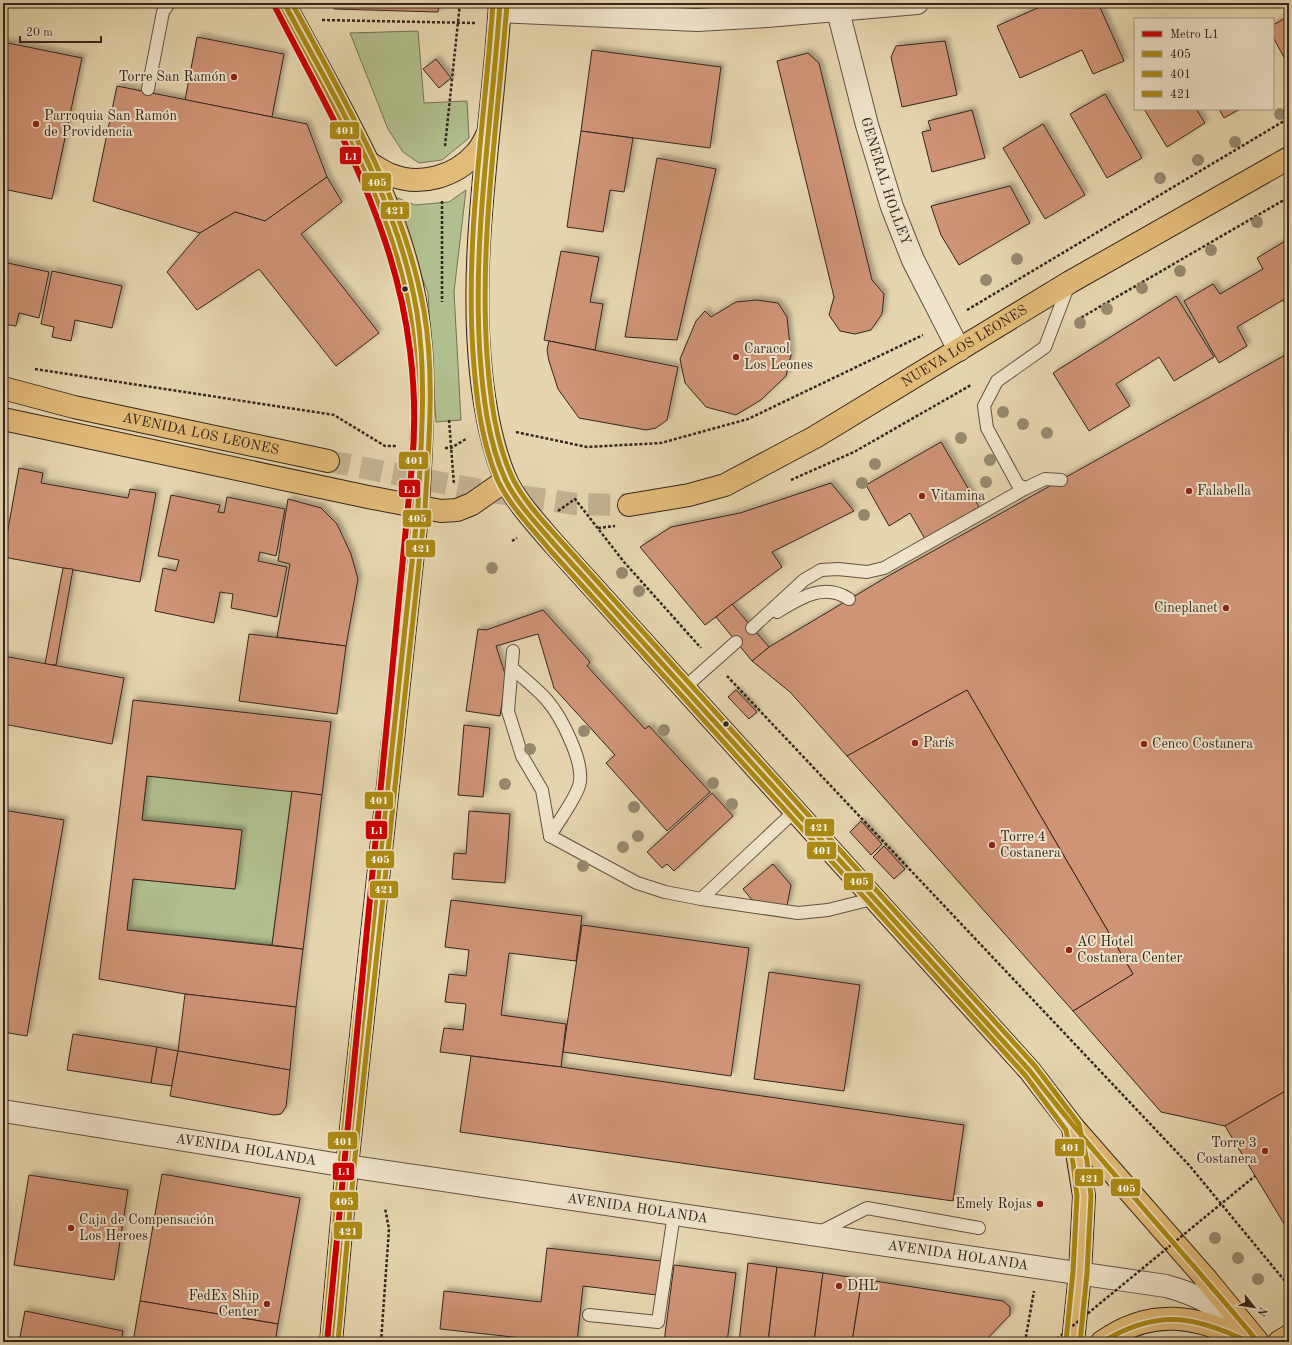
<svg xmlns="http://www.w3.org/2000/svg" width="1292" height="1345" viewBox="0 0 1292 1345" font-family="'Old Standard TT',serif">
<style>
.green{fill:#b1be8d;stroke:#737255}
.building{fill:#cf9476;stroke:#35261d;filter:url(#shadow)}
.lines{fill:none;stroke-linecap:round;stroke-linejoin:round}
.primary-tunnel{stroke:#c3b392;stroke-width:22;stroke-dasharray:22 11;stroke-linecap:butt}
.service-casing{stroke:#615242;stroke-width:14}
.minor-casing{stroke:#615242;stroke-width:24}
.tertiary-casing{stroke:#615242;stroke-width:24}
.primary-casing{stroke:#35261d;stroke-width:24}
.path{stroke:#35261d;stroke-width:2.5;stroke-dasharray:3 2;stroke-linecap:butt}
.service{stroke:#efe4cb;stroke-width:12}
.minor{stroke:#efe4cb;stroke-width:22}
.tertiary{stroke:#efe4cb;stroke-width:22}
.primary{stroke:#e3bb78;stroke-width:22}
.path-bridge{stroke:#35261d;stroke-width:2.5;stroke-dasharray:3 2;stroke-linecap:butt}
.bus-1-casing{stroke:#efe4cb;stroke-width:8}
.bus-2-casing{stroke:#efe4cb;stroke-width:8}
.bus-3-casing{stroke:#efe4cb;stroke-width:8}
.bus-1{stroke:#ac8a13;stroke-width:5}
.bus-2{stroke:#ac8a13;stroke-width:5}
.bus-3{stroke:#ac8a13;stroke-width:5}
.metro-1-casing{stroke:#efe4cb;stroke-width:9}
.metro-1{stroke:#c00;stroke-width:6}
.tree{fill:#968a6e}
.poi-dot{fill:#8f2418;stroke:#efe4cb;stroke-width:1.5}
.bus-dot{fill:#35261d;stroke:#efe4cb;stroke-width:1.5}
.labels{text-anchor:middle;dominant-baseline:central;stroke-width:4;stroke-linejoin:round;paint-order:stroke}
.poi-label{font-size:14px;fill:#35261d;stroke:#efe4cb;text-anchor:start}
.street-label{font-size:14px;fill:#35261d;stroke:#efe4cb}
.line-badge{stroke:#efe4cb;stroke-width:1.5}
.badge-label{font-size:11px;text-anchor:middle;font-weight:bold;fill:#fff}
</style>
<defs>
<filter id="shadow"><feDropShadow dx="3.5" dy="-3.5" stdDeviation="2" flood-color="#0004"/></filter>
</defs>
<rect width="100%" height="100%" fill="#e6d6af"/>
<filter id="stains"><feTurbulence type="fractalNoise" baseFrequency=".005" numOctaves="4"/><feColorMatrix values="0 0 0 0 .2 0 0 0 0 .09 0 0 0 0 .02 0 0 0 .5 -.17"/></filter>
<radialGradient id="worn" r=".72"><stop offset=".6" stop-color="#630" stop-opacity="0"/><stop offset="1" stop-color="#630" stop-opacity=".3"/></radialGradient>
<g class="green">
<polygon points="418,31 424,103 467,101 469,138 442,160 419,163 403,152 388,129 350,33"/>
<polygon points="466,190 454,292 461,420 436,422 428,293 390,195 415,205 449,202"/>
<polygon points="147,776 292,791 272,945 127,930 133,879 235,889 241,830 142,820"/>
</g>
<g class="building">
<polygon points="335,3 439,3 438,12 334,9"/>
<polygon points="1049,3 1098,3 1124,61 1093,74 1082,50 1020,78 997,26"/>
<polygon points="1289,16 1289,61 1287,63 1273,37 1273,25"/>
<polygon points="197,37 284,54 272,117 185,100"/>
<polygon points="945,41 957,95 902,107 891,57 896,46"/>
<polygon points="3,42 82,58 52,199 3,189"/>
<polygon points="592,50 721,67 710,148 581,131"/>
<polygon points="808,53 819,63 872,280 884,294 882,314 871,330 855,334 840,331 829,315 834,297 777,61"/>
<polygon points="436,59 451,78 439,88 423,69"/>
<polygon points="117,86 307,124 327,177 265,221 235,212 200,233 93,201"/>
<polygon points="1105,94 1142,158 1107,178 1070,114"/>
<polygon points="1144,109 1196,109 1205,123 1167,147"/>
<polygon points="1219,109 1240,109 1224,118"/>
<polygon points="972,110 985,158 932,172 922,132 931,130 928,121"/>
<polygon points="1043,124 1085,195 1045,219 1003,148"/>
<polygon points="581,131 633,138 624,192 610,190 603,232 567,227"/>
<polygon points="657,158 716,169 677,340 625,337"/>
<polygon points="327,177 342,202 301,234 379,333 336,366 259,269 197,310 167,272 200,233 235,212 265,221"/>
<polygon points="1010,186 1030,223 959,265 941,235 931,206"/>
<polygon points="1287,240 1289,243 1289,312 1283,300 1237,327 1247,346 1219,363 1184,301 1213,284 1220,294 1263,269 1257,258"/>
<polygon points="561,251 599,257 590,302 603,304 595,350 544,340"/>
<polygon points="3,262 49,272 39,318 19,313 16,326 3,324"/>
<polygon points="52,271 122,286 112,328 75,320 71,341 52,337 54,327 41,324"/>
<polygon points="1176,296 1214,357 1174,381 1159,357 1116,384 1130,406 1089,431 1053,373"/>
<polygon points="757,300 778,303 787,317 791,355 786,376 761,400 736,415 706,407 685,383 680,359 696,321 705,311 711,317 736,302"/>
<polygon points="549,341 678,367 667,420 656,428 646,430 579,418 558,389 549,361 547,350"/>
<polygon points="1289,353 1289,1089 1225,1126 1161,1112 1073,1011 1133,974 967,690 847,756 790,692 752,661 769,647 890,575"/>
<polygon points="941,442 979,507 925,539 910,513 889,526 866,485"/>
<polygon points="19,468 43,473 41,483 128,498 130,489 156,493 140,582 3,557"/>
<polygon points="831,483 854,511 772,552 782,567 705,625 640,547 671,527 740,513"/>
<polygon points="171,495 220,505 218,512 224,513 227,497 285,509 276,556 260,552 258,561 287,567 277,617 231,608 233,594 220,592 214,623 155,611 163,568 176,571 179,560 158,556"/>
<polygon points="288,499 321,508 337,524 351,554 358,579 346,646 277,637 290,564 278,561"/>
<polygon points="63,568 73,569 56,665 45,664"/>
<polygon points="732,604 769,647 752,661 716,617"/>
<polygon points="543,610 590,662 587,666 645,729 649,726 710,792 667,831 606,763 615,755 554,688 538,634 496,646 506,677 500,716 466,711 478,629 486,630"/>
<polygon points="249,634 346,646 337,714 239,701"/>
<polygon points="3,656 124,678 112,744 3,724"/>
<polygon points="736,690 757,712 749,719 728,697"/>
<polygon points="967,690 1133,974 1073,1011 847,756"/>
<polygon points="133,700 331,722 322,795 147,776 142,820 242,830 235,889 133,879 127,930 303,949 296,1007 185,994 99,979"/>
<polygon points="464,725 490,728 483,797 458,795"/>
<polygon points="292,791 322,795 303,949 272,945"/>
<polygon points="712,793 733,816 674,871 667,864 662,868 647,852"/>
<polygon points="3,810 64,820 27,1036 3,1032"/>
<polygon points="469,811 510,814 505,883 452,879 454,853 466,854"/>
<polygon points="861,821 882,844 871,855 850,832"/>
<polygon points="884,846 905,869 894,879 873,857"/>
<polygon points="773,864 791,885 787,906 752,900 743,889"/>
<polygon points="451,900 582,916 576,961 509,953 501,1015 566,1024 561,1067 440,1052 444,1028 463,1030 466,1004 445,1002 449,974 466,976 469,950 445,947"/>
<polygon points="582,925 749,948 731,1076 563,1052"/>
<polygon points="769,972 860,985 844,1091 754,1079"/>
<polygon points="185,994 296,1007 290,1070 178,1051"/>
<polygon points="73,1034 157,1047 151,1083 67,1070"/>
<polygon points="157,1047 178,1051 172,1086 151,1083"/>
<polygon points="178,1051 290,1070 286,1107 281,1114 274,1115 170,1096"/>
<polygon points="471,1056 561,1067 964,1125 953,1201 460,1132"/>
<polygon points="1289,1089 1289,1232 1225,1126"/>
<polygon points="162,1174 300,1198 278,1324 140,1301"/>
<polygon points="29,1175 128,1190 114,1280 14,1265"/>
<polygon points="547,1248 661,1261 657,1295 583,1286 577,1342 558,1342 440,1329 444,1291 541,1302"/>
<polygon points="748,1263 777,1267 768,1342 739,1342"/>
<polygon points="674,1265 736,1273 727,1342 664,1342"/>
<polygon points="777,1267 823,1273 814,1342 768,1342"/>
<polygon points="823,1273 862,1279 852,1342 814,1342"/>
<polygon points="862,1279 1003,1301 1010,1307 1010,1315 984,1342 852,1342"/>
<polygon points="140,1301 278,1324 275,1342 133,1342"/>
<polygon points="25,1311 123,1331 121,1342 19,1342"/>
</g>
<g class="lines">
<polyline class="primary-tunnel" points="328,461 485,491 575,504 629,505"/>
<defs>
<g id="service">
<polyline points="148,89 163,12 169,3"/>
<polyline points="1061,480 1045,479 1026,488 1018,485 987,428 984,406 997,381 1045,347 1069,284"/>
<path d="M 777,612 C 800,598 824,582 849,599"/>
<polyline points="752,628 804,580 821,570 838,569 867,572 884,568 1026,488"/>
<polyline points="513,651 508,711 522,756 542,790 550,836"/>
<path d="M 512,668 C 523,678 536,688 546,699 C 561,716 586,764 579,786 C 573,803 559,820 550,836"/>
<polyline points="684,688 736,642"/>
<polyline points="550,836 637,883 665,892 701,899 798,913 828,910 876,898"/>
<polyline points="701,899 796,810"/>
<polyline points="818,1233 867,1208 979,1228"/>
<polyline points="589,1315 658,1322 674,1214"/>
</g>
<g id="minor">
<path id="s1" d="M 836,3 L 867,125 L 892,207 L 913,260 L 959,350"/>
<polyline points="500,11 697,20 767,16 917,3"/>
</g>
<g id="tertiary">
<path id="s2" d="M 3,1111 L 347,1166 L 1166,1286 C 1195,1294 1216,1304 1238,1325"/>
</g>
<g id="primary">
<path d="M 284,3 C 335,101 401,201 417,313 C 427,377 421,443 418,507 L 347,1166 L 331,1342"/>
<path d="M 500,3 C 493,127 468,249 481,373 C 485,410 491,444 505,478 C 515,501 538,525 554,544 L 1030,1071 L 1073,1127 L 1207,1280 L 1258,1342"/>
<path d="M 367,162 C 375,166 383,172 391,175 C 421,187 456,176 476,153 C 481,148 484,141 487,135"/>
<path id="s3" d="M 3,388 L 74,407 L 328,461"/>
<polyline points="3,419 368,497 441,511 457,510 472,504 506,480"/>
<path id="s4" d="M 629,505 L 689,495 L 725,485 L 815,437 L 1070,282 L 1289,158"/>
<polyline points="1073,1342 1080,1273 1084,1196 1073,1128"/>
<path d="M 1102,1342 C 1151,1307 1198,1315 1249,1342"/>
<polyline points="1279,1342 1289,1336"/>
</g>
</defs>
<use href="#service" class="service-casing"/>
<use href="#minor" class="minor-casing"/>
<use href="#tertiary" class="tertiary-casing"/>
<use href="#primary" class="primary-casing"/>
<g class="path">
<polyline points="322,20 475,23"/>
<polyline points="445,146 460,3"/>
<polyline points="442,201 442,302"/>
<polyline points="967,310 1289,118"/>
<polyline points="1077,320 1289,197"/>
<polyline points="35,369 334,415 385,446 396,446"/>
<polyline points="449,420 454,485"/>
<polyline points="516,432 587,447 661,443 748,419 923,335"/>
<polyline points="445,448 451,448 466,439"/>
<polyline points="791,480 854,452 971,385"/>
<polyline points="558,511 575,499 624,562 701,648"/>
<polyline points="598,528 615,526"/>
<polyline points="512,541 517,538"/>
<polyline points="727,676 1189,1165 1289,1286"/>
<polyline points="381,1342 389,1229 385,1208"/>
<polyline points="1025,1342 1034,1291"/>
</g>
<use href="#service" class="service"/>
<use href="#minor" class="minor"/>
<use href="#tertiary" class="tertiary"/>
<use href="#primary" class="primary"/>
<polyline class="path-bridge" points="1053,1342 1255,1176"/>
<defs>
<g id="bus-1">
<path d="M 284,3 C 337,102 399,201 417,313 C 427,377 421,443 418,507 L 347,1166 L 331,1342"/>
<path d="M 500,3 C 492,120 472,238 480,355 C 483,397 488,441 505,479 C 517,504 537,524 554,544 L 1030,1071 C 1102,1165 1183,1251 1258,1342"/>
<path d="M 1102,1342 C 1157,1309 1193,1315 1249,1342"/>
</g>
<g id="bus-2">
<path d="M 493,3 C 485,120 465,236 473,353 C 476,396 481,441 498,481 C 510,506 531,527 549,549 L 1025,1075 L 1066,1130 L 1073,1163 L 1077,1196 L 1073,1272 L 1066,1341"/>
<path d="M 278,6 C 331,105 391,201 410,313 C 421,377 414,443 411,506 L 340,1165 L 324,1341"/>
</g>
<g id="bus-3">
<path d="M 292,3 C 345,102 404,199 424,311 C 435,375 429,443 425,508 L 354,1167 L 338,1342"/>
<path d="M 507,4 C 498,121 479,238 487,356 C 490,396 495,440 512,477 C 523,500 542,520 559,539 L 1035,1066 L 1079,1124 L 1087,1161 L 1091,1196 L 1087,1273 L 1080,1342"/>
</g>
</defs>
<use href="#bus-1" class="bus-1-casing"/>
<use href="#bus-2" class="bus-2-casing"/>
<use href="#bus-3" class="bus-3-casing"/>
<use href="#bus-1" class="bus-1"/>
<use href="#bus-2" class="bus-2"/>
<use href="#bus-3" class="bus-3"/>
<defs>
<path id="metro-1" d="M 273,3 C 313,81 358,158 385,241 C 409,312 419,390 412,465 L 327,1342"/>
</defs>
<use href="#metro-1" class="metro-1-casing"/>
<use href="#metro-1" class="metro-1"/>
</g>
<g class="tree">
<circle cx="1280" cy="114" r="6"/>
<circle cx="1235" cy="142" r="6"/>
<circle cx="1198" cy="160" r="6"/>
<circle cx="1160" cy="178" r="6"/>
<circle cx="1257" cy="222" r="6"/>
<circle cx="1211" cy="250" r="6"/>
<circle cx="1017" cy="259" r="6"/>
<circle cx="1180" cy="271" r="6"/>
<circle cx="986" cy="280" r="6"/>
<circle cx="1142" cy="288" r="6"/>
<circle cx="1107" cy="309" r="6"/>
<circle cx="1080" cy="323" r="6"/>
<circle cx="1003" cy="412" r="6"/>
<circle cx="1023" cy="424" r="6"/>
<circle cx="1047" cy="433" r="6"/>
<circle cx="961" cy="438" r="6"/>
<circle cx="990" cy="460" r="6"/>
<circle cx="875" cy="464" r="6"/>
<circle cx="986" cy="482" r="6"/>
<circle cx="862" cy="483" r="6"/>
<circle cx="864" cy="515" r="6"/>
<circle cx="492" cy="568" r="6"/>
<circle cx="622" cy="573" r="6"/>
<circle cx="639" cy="591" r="6"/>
<circle cx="664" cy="730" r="6"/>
<circle cx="584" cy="731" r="6"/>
<circle cx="530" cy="749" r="6"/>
<circle cx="713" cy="783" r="6"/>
<circle cx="505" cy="784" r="6"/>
<circle cx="732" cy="804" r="6"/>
<circle cx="634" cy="807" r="6"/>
<circle cx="638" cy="836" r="6"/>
<circle cx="623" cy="847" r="6"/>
<circle cx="583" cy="866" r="6"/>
<circle cx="1215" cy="1238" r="6"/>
<circle cx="1238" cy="1258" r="6"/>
<circle cx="1258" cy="1279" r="6"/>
</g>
<g class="poi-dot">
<circle cx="234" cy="77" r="4"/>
<circle cx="36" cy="124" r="4"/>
<circle cx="736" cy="357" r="4"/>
<circle cx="1189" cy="491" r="4"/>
<circle cx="922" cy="496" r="4"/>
<circle cx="1226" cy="608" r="4"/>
<circle cx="915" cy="743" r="4"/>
<circle cx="1144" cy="744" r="4"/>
<circle cx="992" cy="845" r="4"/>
<circle cx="1069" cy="950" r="4"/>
<circle cx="1265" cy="1151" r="4"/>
<circle cx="1040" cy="1204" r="4"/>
<circle cx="71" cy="1228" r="4"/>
<circle cx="839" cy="1286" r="4"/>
<circle cx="267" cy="1304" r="4"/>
</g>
<g class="bus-dot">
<circle cx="405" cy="289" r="3.5"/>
<circle cx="726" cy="724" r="3.5"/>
</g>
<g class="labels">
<g class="poi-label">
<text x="226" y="77" text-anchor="end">Torre San Ramón</text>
<text x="44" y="116">Parroquia San Ramón<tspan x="44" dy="16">de Providencia</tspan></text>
<text x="744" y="349">Caracol<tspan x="744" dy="16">Los Leones</tspan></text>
<text x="1197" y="491">Falabella</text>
<text x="930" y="496">Vitamina</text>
<text x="1218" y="608" text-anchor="end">Cineplanet</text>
<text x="923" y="743">París</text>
<text x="1152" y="744">Cenco Costanera</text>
<text x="1000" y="837">Torre 4<tspan x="1000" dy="16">Costanera</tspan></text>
<text x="1077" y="942">AC Hotel<tspan x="1077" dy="16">Costanera Center</tspan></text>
<text x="1257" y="1143" text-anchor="end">Torre 3<tspan x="1257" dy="16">Costanera</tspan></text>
<text x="1032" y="1204" text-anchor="end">Emely Rojas</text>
<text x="79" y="1220">Caja de Compensación<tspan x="79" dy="16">Los Heroes</tspan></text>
<text x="847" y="1286">DHL</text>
<text x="259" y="1296" text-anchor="end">FedEx Ship<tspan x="259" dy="16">Center</tspan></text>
</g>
<g class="street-label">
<text stroke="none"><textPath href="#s1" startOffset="185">GENERAL HOLLEY</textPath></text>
<text stroke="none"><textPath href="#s4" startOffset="375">NUEVA LOS LEONES</textPath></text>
<text stroke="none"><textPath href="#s3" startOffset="203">AVENIDA LOS LEONES</textPath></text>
<text stroke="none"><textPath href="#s2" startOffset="246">AVENIDA HOLANDA</textPath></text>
<text stroke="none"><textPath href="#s2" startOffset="642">AVENIDA HOLANDA</textPath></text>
<text stroke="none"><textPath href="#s2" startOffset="966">AVENIDA HOLANDA</textPath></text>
</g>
</g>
<g class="line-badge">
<rect x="329" y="121" width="31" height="19" rx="4" fill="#ac8a13"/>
<rect x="339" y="146" width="23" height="19" rx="4" fill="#c00"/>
<rect x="361" y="172" width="31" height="20" rx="4" fill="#ac8a13"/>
<rect x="380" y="201" width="30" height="19" rx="4" fill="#ac8a13"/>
<rect x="398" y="451" width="31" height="19" rx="4" fill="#ac8a13"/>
<rect x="398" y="479" width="23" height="19" rx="4" fill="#c00"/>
<rect x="402" y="509" width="30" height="19" rx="4" fill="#ac8a13"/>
<rect x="405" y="539" width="31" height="19" rx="4" fill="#ac8a13"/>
<rect x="364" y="791" width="30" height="19" rx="4" fill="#ac8a13"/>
<rect x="804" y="818" width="31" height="19" rx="4" fill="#ac8a13"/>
<rect x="365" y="820" width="23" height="20" rx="4" fill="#c00"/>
<rect x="806" y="841" width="31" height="19" rx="4" fill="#ac8a13"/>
<rect x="365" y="850" width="30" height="19" rx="4" fill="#ac8a13"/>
<rect x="843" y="872" width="31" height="19" rx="4" fill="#ac8a13"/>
<rect x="369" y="880" width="30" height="19" rx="4" fill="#ac8a13"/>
<rect x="327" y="1131" width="31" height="19" rx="4" fill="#ac8a13"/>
<rect x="1054" y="1138" width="31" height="19" rx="4" fill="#ac8a13"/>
<rect x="332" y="1162" width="23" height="19" rx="4" fill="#c00"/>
<rect x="1074" y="1168" width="30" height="19" rx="4" fill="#ac8a13"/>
<rect x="1110" y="1178" width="31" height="19" rx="4" fill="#ac8a13"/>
<rect x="329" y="1191" width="30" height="20" rx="4" fill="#ac8a13"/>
<rect x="333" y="1221" width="30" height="19" rx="4" fill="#ac8a13"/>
</g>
<g class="badge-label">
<text x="345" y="134">401</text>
<text x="351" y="160">L1</text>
<text x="377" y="186">405</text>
<text x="395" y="214">421</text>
<text x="414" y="464">401</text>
<text x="410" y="493">L1</text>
<text x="417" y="522">405</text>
<text x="421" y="552">421</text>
<text x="379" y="804">401</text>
<text x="819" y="831">421</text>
<text x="377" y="834">L1</text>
<text x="822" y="854">401</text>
<text x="380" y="863">405</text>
<text x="859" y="885">405</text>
<text x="384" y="893">421</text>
<text x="343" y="1145">401</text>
<text x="1070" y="1151">401</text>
<text x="344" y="1175">L1</text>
<text x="1089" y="1182">421</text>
<text x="1126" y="1192">405</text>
<text x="344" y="1205">405</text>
<text x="348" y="1235">421</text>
</g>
<rect width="1292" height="1345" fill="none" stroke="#e6d6af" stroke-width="16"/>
<rect x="4" y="4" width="1284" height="1337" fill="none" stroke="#35261d" stroke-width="2"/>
<rect x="8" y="8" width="1276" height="1329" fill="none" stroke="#35261d"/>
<rect x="1134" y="18" width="140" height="92" fill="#efe4cb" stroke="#a59885"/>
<rect x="1142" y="31" width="20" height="6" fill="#cc0000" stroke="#a59885"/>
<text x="1170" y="38" font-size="12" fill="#35261d">Metro L1</text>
<rect x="1142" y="51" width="20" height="6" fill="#ac8a13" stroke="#a59885"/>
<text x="1170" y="58" font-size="12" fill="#35261d">405</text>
<rect x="1142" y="71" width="20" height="6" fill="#ac8a13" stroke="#a59885"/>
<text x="1170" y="78" font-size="12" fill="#35261d">401</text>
<rect x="1142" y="91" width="20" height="6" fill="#ac8a13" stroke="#a59885"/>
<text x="1170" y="98" font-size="12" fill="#35261d">421</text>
<g transform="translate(1254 1307) rotate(120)" stroke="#efe4cb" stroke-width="3" paint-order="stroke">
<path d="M0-3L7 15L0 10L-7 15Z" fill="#35261d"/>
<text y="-6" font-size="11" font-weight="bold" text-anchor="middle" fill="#35261d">N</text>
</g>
<path d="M20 36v6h81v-6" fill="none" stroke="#35261d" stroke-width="2"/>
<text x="26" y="36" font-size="12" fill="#35261d" stroke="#efe4cb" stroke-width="3" paint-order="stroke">20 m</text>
<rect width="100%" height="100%" filter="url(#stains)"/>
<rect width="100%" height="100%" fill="url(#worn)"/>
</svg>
